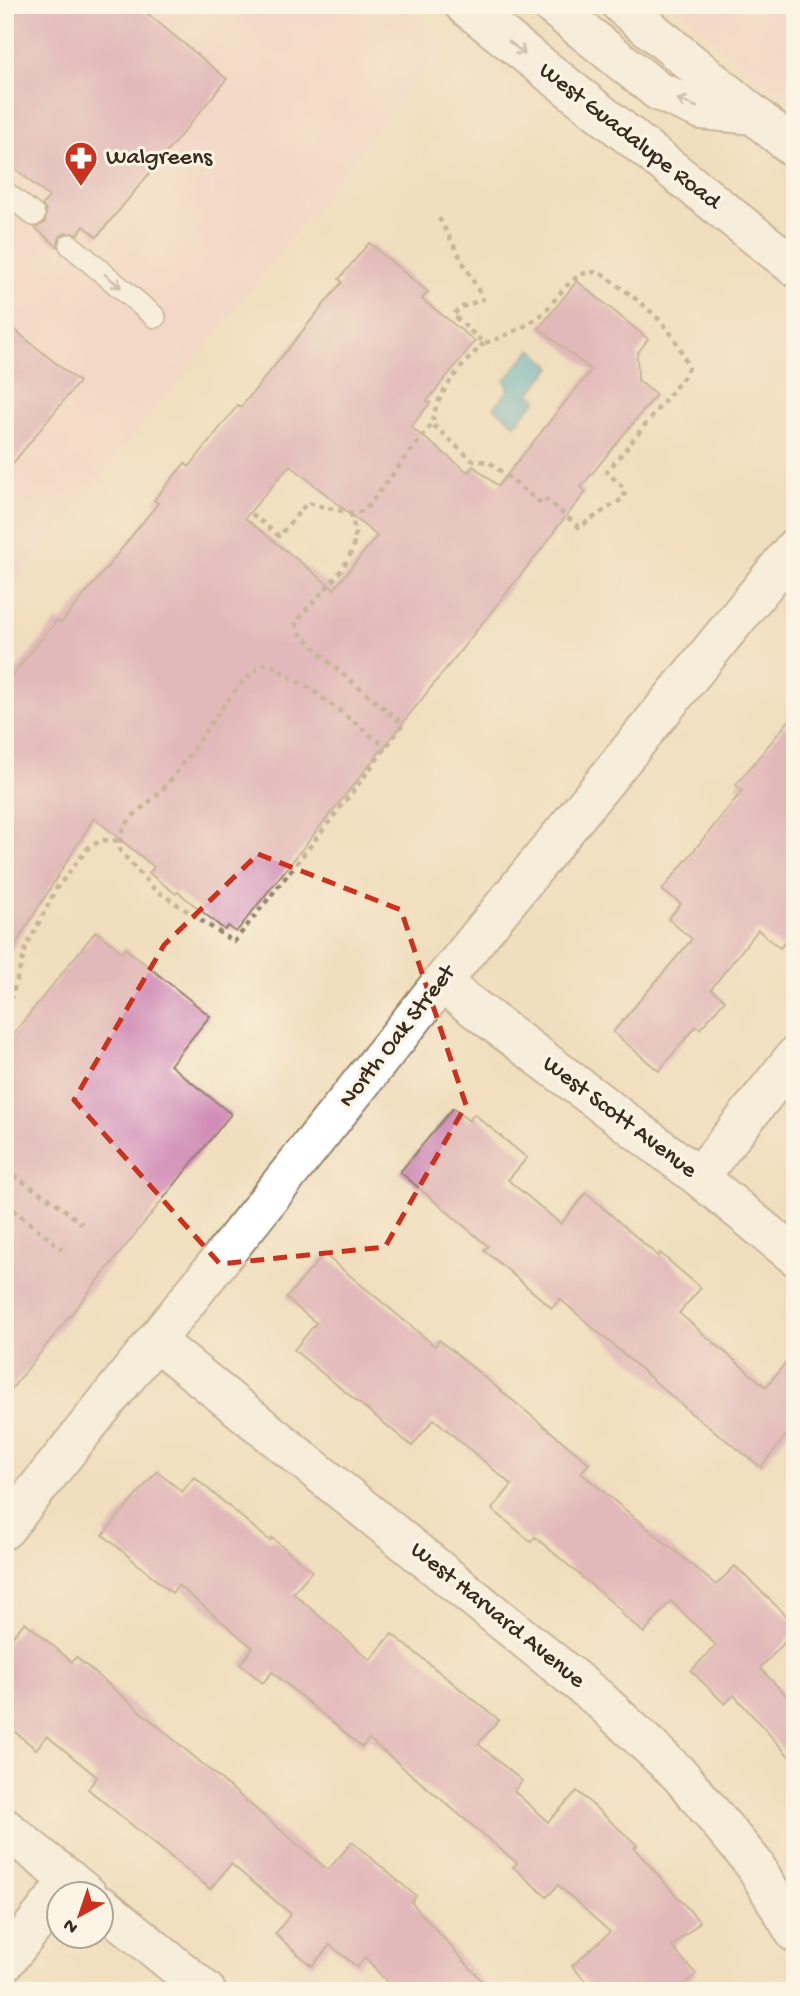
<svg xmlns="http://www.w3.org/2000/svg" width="800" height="1996" viewBox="0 0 800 1996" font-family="'Gochi Hand',sans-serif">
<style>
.built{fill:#f7cfd2}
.water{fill:#4ab1c9;stroke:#426e74;stroke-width:2}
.building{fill:#d08cb7;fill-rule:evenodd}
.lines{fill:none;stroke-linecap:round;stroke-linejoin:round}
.lane-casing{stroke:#96846e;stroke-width:24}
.street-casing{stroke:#96846e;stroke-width:42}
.secondary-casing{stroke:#96846e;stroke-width:42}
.path{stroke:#96846e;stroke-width:4.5;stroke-dasharray:5 5;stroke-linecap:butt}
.lane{stroke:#fff;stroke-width:21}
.street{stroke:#fff;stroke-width:38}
.secondary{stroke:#fff;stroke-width:38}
.oneway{stroke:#a79f9a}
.marked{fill:none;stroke:#c8321e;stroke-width:5;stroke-dasharray:14 9;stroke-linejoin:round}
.labels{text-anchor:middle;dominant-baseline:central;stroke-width:6;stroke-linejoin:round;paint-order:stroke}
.street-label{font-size:24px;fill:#3b2a1e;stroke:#fcf5e5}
.poi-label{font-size:24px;fill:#3b2a1e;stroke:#fcf5e5;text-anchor:start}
</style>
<rect width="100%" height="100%" fill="#fcf5e5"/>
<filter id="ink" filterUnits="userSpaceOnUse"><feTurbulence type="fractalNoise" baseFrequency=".0143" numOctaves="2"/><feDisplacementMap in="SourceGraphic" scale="14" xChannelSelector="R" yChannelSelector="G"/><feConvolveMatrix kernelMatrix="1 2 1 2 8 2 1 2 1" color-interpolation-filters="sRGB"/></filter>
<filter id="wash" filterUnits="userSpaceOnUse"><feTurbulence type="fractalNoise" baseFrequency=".00686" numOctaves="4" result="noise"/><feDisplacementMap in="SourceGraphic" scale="28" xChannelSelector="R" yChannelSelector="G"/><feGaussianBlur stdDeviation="1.57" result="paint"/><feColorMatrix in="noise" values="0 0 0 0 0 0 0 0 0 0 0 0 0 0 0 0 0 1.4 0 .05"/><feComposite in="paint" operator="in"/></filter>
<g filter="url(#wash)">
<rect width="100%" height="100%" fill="#f0debe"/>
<g class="built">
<polygon points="5,5 402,5 447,42 5,597"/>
<polygon points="672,5 795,5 795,107"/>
</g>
<polygon class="water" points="532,349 552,367 530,393 537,399 515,424 494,407 509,390 505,380"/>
<g id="blocks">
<g class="building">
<polygon points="5,5 137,5 227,79 97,237 84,226 78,234 66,233 60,236 57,246 35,228 45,223 46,211 42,205 49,197 5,160"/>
<path d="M 369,243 L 428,292 L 422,299 L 475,341 L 427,401 L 430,403 L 411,427 L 468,472 L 473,466 L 498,486 L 591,370 L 539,328 L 577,281 L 648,339 L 637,354 L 638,380 L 656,395 L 581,487 L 586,492 L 554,531 L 555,532 L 236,932 L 228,926 L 225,930 L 178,892 L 176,894 L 149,873 L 154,867 L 94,818 L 5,961 L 5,684 L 57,620 L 61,623 L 96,581 L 158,503 L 154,500 L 185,463 L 189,467 L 238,405 L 241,407 L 342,282 L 339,279 ZM 290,465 L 377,536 L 334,589 L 245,518 Z"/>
<polygon points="5,322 79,382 5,473"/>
<polygon points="795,713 795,930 780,948 758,930 711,989 725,1000 700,1029 696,1026 659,1071 613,1032 692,939 668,919 681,904 662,890 742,791 736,785"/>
<polygon points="96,931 122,952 125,948 210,1016 170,1065 231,1114 5,1397 5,1044"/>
<polygon points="453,1108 469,1121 474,1114 527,1158 508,1180 561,1224 586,1193 658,1256 660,1253 701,1288 679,1313 766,1387 795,1351 795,1424 761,1467 691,1413 560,1299 552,1308 484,1250 488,1246 400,1172"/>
<polygon points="324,1254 435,1346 439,1340 589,1463 581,1473 716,1585 735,1566 795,1624 795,1632 760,1668 795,1705 795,1763 734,1695 725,1704 691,1671 716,1645 671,1601 644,1633 621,1613 622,1611 535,1537 531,1542 492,1509 512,1485 434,1419 412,1446 294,1350 316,1323 286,1298"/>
<polygon points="157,1471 182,1492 194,1477 270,1541 272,1538 312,1571 293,1593 370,1660 392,1634 499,1720 478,1744 522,1781 514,1791 548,1822 577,1791 637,1845 634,1848 700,1922 672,1947 696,1974 677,1991 594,1991 572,1966 610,1932 558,1885 547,1897 513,1867 517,1863 369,1739 362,1747 272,1672 263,1683 240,1664 253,1648 178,1585 172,1593 103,1535"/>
<polygon points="25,1622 72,1662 76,1657 328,1870 352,1842 416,1896 411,1902 491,1991 395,1991 365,1957 357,1967 330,1945 312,1966 275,1934 291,1914 231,1864 210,1889 88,1789 97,1777 47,1736 36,1749 5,1724 5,1645"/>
</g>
</g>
</g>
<g filter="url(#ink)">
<use href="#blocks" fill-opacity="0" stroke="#96846e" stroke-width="2"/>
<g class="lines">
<defs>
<g id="lane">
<polyline points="5,192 34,215"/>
<polyline points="70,245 155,317"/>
</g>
<g id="street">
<polyline points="441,983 699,1177 795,1256"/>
<polyline points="699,1177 795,1056"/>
<polyline points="157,1342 599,1699 681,1776 754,1864 795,1933"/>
<polyline points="5,1529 441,983 795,547"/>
<polyline points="5,1828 88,1895"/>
<polyline points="102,1906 206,1991"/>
<polyline points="5,1962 70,1880"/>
</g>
<g id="secondary">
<polyline points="464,5 795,267"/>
<polyline points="551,5 658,91 702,110 754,115"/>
<polyline points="621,5 795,149"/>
</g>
</defs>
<use href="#lane" class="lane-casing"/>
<use href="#street" class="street-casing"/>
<use href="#secondary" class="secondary-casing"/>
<g class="path">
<path d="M 439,218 L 483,299 L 462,307 L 453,315 L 484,343 C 496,341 534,323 542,314 C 561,297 571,267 601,273 C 638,301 673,321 688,368 L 683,378 L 607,472 L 623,487 L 625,497 L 579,527 L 547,500 L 542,504 L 489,462 L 472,460 L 432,424 C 436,392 462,365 484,343"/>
<path d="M 351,513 C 352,520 355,528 355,535 C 353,571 314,595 296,623 L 298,631 L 333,666 L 403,724 C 349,799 291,870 234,942 L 154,889 L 120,851 C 121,846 120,839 121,835 C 127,816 149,804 161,791 C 191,760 232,679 267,663 L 314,691 L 386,747"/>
<polyline points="252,514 279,536 307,503 351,513 364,511 432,424"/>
<polyline points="5,1009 12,996 26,948 56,889 89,847 103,840 121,841"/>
<polyline points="5,1170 56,1203 82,1224"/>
<polyline points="5,1203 62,1249"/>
</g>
<use href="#lane" class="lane"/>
<use href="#street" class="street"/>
<use href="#secondary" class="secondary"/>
</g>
<defs><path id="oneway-shaft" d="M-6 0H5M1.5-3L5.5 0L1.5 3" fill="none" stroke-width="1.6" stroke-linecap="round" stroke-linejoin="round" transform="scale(1.75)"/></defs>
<g class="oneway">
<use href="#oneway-shaft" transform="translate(517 48) rotate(39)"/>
<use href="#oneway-shaft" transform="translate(687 103) rotate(-158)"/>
<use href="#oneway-shaft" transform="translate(113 281) rotate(40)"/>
</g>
</g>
<path d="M0 0H800V1996H0ZM 258,854 L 401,910 L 466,1105 L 385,1247 L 220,1264 L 74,1100 L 164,945 Z" fill="#f0debe" fill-opacity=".55" fill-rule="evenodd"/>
<path class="marked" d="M 258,854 L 401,910 L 466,1105 L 385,1247 L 220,1264 L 74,1100 L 164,945 Z"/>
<defs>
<symbol id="pharmacy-pin" viewBox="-11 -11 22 30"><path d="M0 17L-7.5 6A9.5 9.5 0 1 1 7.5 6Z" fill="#c8321e" stroke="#fcf5e5"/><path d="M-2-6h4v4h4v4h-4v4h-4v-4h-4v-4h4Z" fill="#fff"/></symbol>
</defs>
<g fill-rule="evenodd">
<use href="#pharmacy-pin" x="62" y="139" width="38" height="52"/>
</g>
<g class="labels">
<g class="street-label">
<text transform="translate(629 137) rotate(38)">West Guadalupe Road</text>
<text transform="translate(398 1037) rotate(-52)">North Oak Street</text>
<text transform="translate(619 1118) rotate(37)">West Scott Avenue</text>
<text transform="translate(497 1616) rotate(39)">West Harvard Avenue</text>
</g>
<g class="poi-label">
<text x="106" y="158">Walgreens</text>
</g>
</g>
<rect width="800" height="1996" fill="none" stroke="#fcf5e5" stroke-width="28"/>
<g transform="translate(80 1915) rotate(220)"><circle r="33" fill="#fcf5e5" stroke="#afa495" stroke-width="2"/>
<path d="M0-5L12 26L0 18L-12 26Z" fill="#c8321e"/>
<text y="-10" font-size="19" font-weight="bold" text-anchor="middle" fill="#3b2a1e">N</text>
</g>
</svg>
